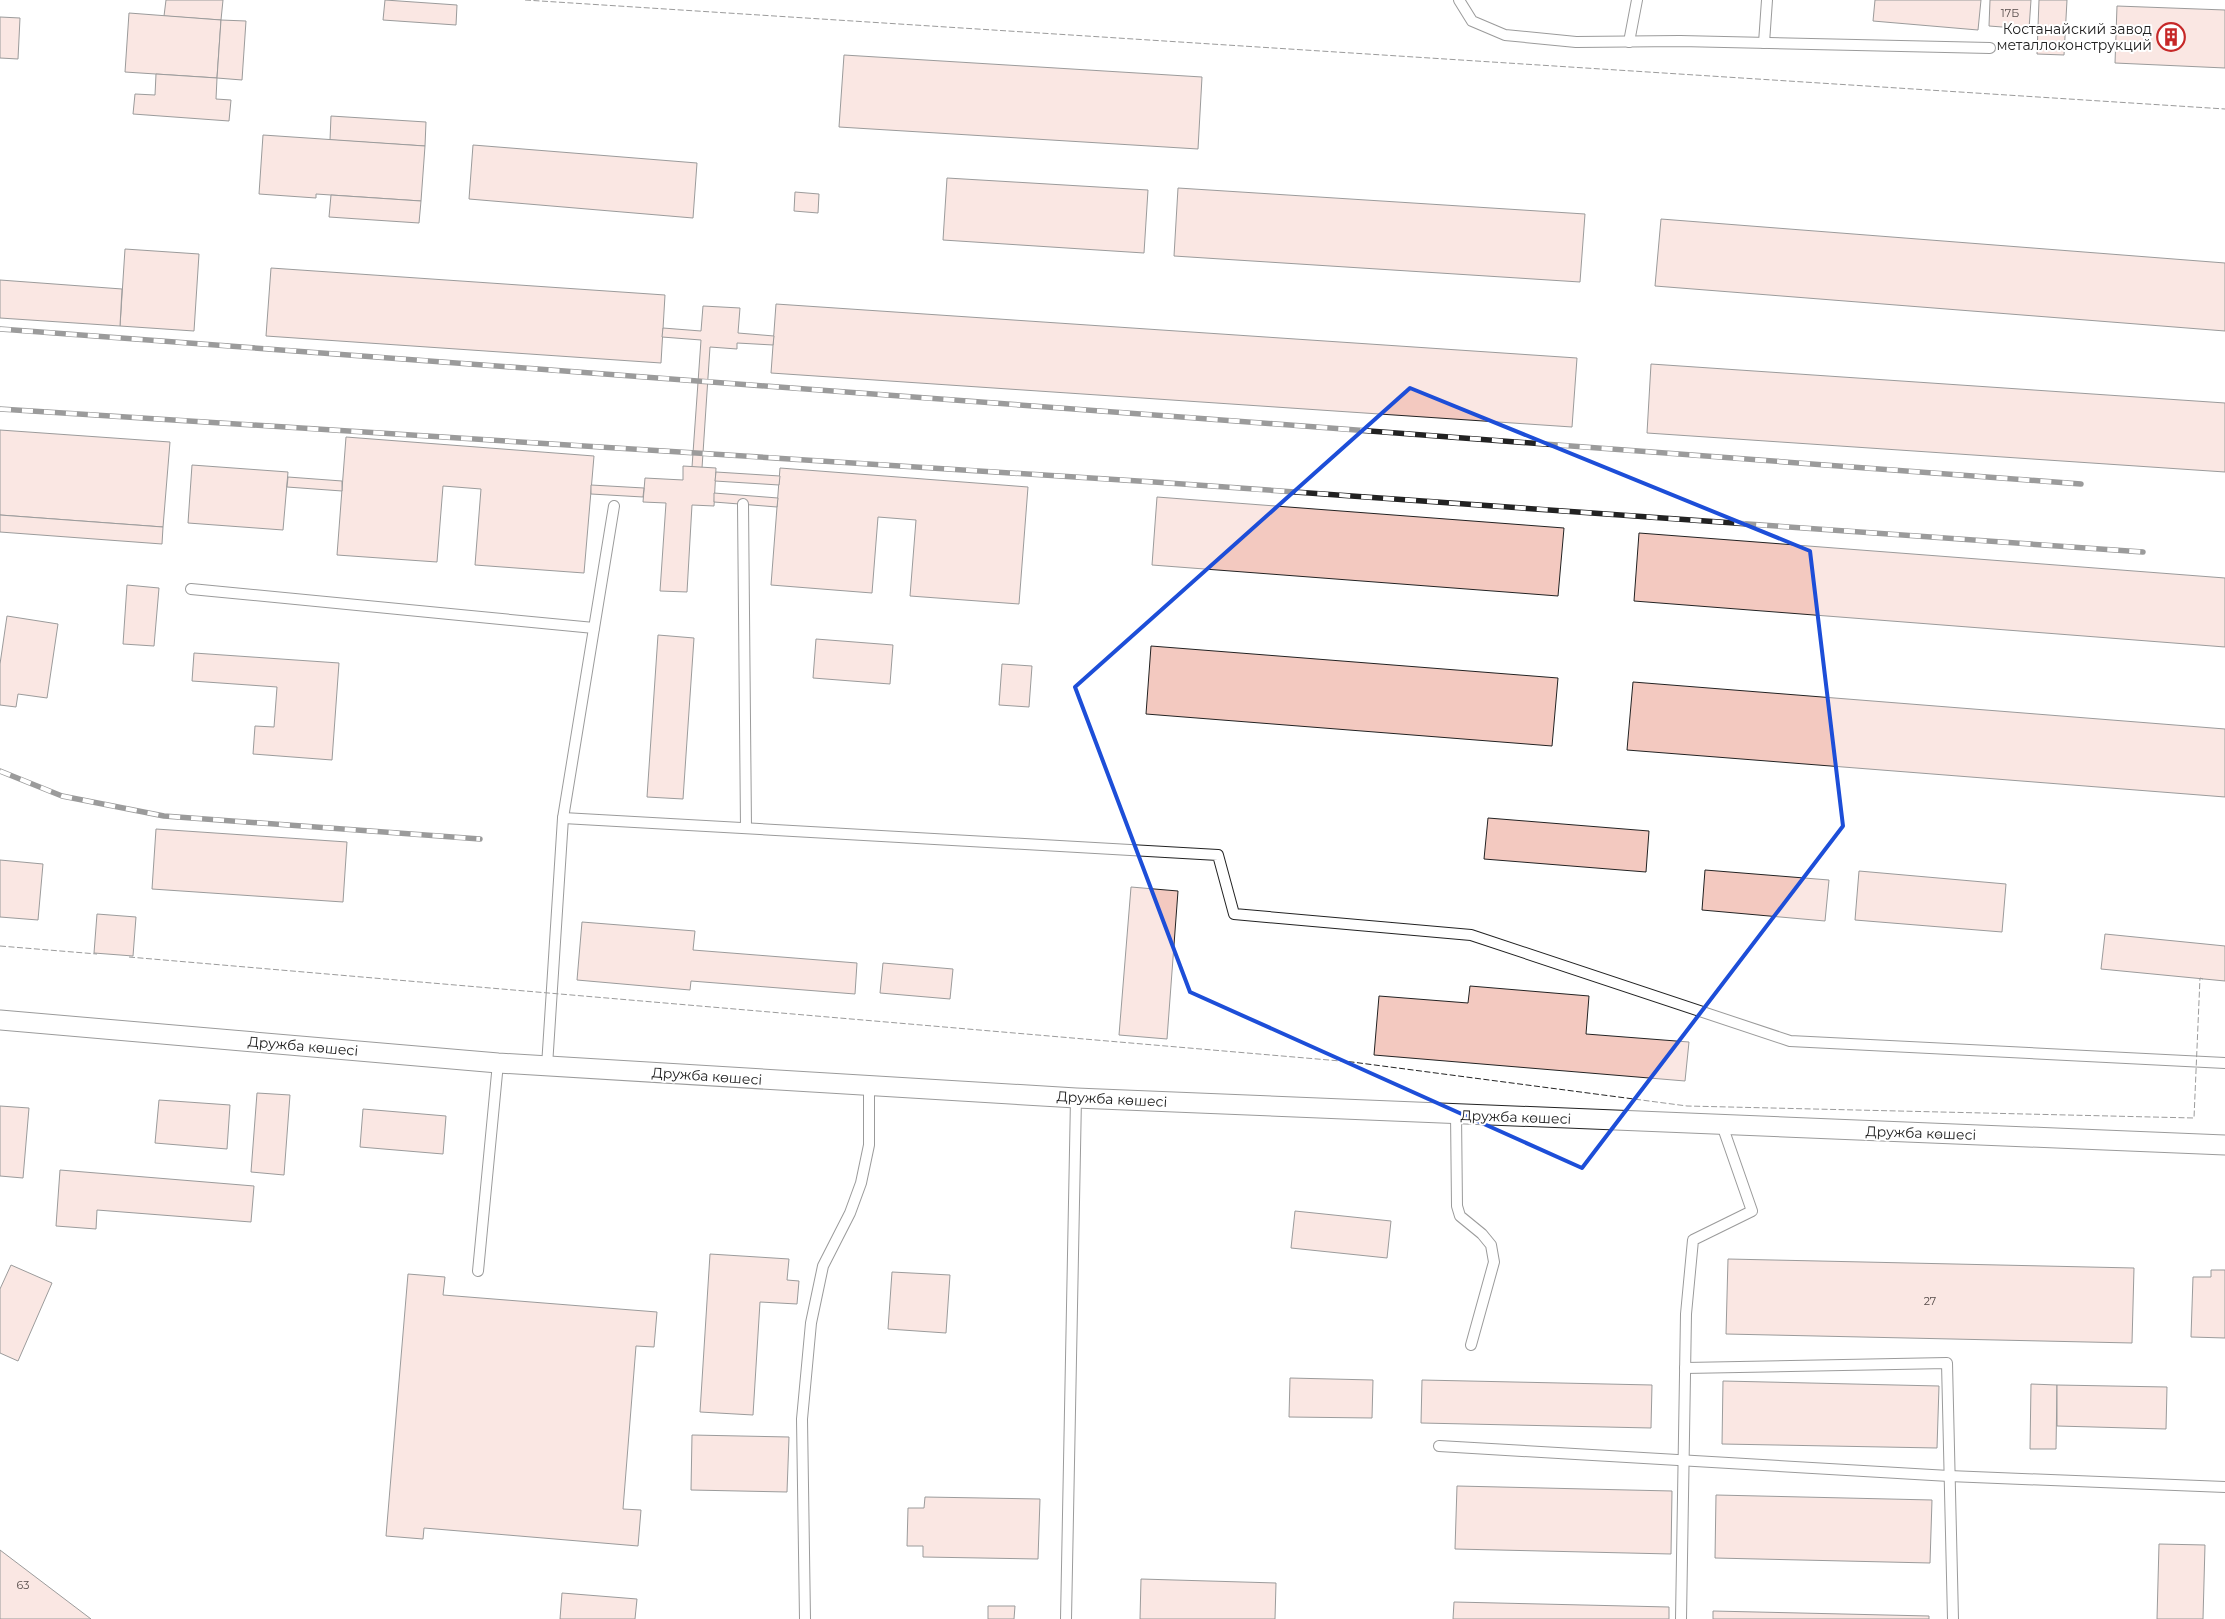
<svg xmlns="http://www.w3.org/2000/svg" width="2225" height="1619" viewBox="0 0 2225 1619" font-family="Montserrat,sans-serif">
<style>
.building{fill:#f3c9c0;stroke:#222}
.lines{fill:none;stroke-linecap:round;stroke-linejoin:round}
.lane-casing{stroke:#222;stroke-width:12}
.street-casing{stroke:#222;stroke-width:21}
.lane{stroke:#fff;stroke-width:10}
.street{stroke:#fff;stroke-width:19}
.rail-casing{stroke:#222;stroke-width:5.5}
.rail{stroke:#fff;stroke-width:4;stroke-dasharray:11;stroke-linecap:butt}
.fence{stroke:#222;stroke-width:1;stroke-dasharray:6 2.5;stroke-linecap:butt}
.marked{fill:none;stroke:#1d4ed8;stroke-width:4;stroke-linejoin:round}
.labels{text-anchor:middle;dominant-baseline:central;stroke-width:4;stroke-linejoin:round;paint-order:stroke}
.number-label{font-size:11px;fill:#564c4a}
.poi-label{font-size:14px;fill:#222;stroke:#fff;text-anchor:end}
.street-label{font-size:14px;fill:#222;stroke:#fff}
</style>
<rect width="100%" height="100%" fill="#fff"/>
<g class="building">
<polygon points="166,0 223,0 221,20 164,16"/>
<polygon points="385,0 457,5 456,25 383,20"/>
<polygon points="1875,0 1981,0 1978,30 1873,21"/>
<polygon points="1990,0 2031,0 2029,29 1989,26"/>
<polygon points="2039,0 2067,0 2064,55 2037,54"/>
<polygon points="2117,6 2225,10 2225,68 2115,63"/>
<polygon points="129,13 221,20 217,78 125,72"/>
<polygon points="0,17 20,18 18,59 0,58"/>
<polygon points="221,20 246,21 242,80 217,78"/>
<polygon points="844,55 1202,77 1198,149 839,127"/>
<polygon points="156,74 217,78 216,99 231,100 229,121 133,114 135,94 155,95"/>
<polygon points="331,116 426,122 425,146 330,140"/>
<polygon points="263,135 425,146 421,201 316,194 316,198 259,194"/>
<polygon points="473,145 697,163 693,218 469,199"/>
<polygon points="947,178 1148,190 1144,253 943,240"/>
<polygon points="1178,188 1585,214 1580,282 1174,256"/>
<polygon points="795,192 819,194 818,213 794,211"/>
<polygon points="331,195 421,201 419,223 329,217"/>
<polygon points="1661,219 2225,263 2225,331 1655,286"/>
<polygon points="125,249 199,254 194,331 120,326"/>
<polygon points="271,268 665,295 661,363 266,336"/>
<polygon points="0,280 122,289 120,326 0,318"/>
<polygon points="776,304 1577,358 1572,427 771,373"/>
<polygon points="703,306 740,308 738,333 774,336 773,345 737,343 737,349 710,347 702,468 692,467 701,340 662,337 663,328 701,331"/>
<polygon points="1651,364 2225,403 2225,472 1647,433"/>
<polygon points="0,430 170,442 163,527 0,515"/>
<polygon points="346,437 594,456 584,573 475,565 481,489 443,486 437,562 337,555"/>
<polygon points="192,465 288,472 283,530 188,523"/>
<polygon points="683,466 716,468 714,506 692,505 687,592 660,591 666,503 643,502 645,478 683,480"/>
<polygon points="780,468 1028,487 1019,604 910,596 916,520 878,517 872,593 771,585"/>
<polygon points="716,472 780,476 779,485 715,481"/>
<polygon points="288,477 342,481 342,491 287,487"/>
<polygon points="591,485 644,488 643,497 591,494"/>
<polygon points="714,493 778,498 777,507 714,502"/>
<polygon points="1157,497 1564,528 1558,596 1152,565"/>
<polygon points="0,515 163,527 162,544 0,532"/>
<polygon points="1639,533 2225,578 2225,647 1634,601"/>
<polygon points="127,585 159,588 154,646 123,644"/>
<polygon points="7,616 58,624 47,698 18,694 16,707 0,705 0,664"/>
<polygon points="658,635 694,638 683,799 647,797"/>
<polygon points="816,639 893,645 890,684 813,678"/>
<polygon points="1151,646 1558,678 1552,746 1146,714"/>
<polygon points="194,653 339,663 332,760 253,754 255,726 274,727 277,687 192,681"/>
<polygon points="1002,664 1032,666 1029,707 999,705"/>
<polygon points="1633,682 2225,729 2225,797 1627,750"/>
<polygon points="1488,818 1649,831 1646,872 1484,859"/>
<polygon points="156,829 347,842 343,902 152,889"/>
<polygon points="0,860 43,864 38,920 0,917"/>
<polygon points="1705,870 1829,880 1825,921 1702,910"/>
<polygon points="1859,871 2006,884 2002,932 1855,920"/>
<polygon points="1131,887 1178,891 1167,1039 1119,1035"/>
<polygon points="97,914 136,917 133,956 94,953"/>
<polygon points="582,922 695,931 693,950 857,963 855,994 691,981 690,990 577,980"/>
<polygon points="2105,934 2225,946 2225,981 2101,969"/>
<polygon points="883,963 953,969 950,999 880,993"/>
<polygon points="1470,986 1589,996 1586,1034 1689,1042 1685,1081 1374,1055 1379,996 1468,1003"/>
<polygon points="257,1093 290,1095 284,1175 251,1172"/>
<polygon points="159,1100 230,1105 227,1149 155,1143"/>
<polygon points="0,1106 29,1108 23,1178 0,1176"/>
<polygon points="363,1109 446,1116 443,1154 360,1147"/>
<polygon points="60,1170 254,1186 251,1222 97,1210 96,1229 56,1226"/>
<polygon points="1295,1211 1391,1221 1387,1258 1291,1248"/>
<polygon points="710,1254 789,1259 787,1280 799,1281 797,1304 760,1302 753,1415 700,1412"/>
<polygon points="1728,1259 2134,1268 2132,1343 1726,1334"/>
<polygon points="11,1265 52,1283 18,1361 0,1353 0,1289"/>
<polygon points="2211,1270 2225,1270 2225,1338 2191,1337 2193,1277 2211,1277"/>
<polygon points="892,1272 950,1275 946,1333 888,1329"/>
<polygon points="408,1274 445,1277 443,1295 657,1312 654,1347 636,1346 623,1509 641,1510 638,1546 424,1528 423,1539 386,1536"/>
<polygon points="1290,1378 1373,1380 1372,1418 1289,1417"/>
<polygon points="1422,1380 1652,1385 1651,1428 1421,1423"/>
<polygon points="1723,1381 1939,1386 1937,1448 1722,1444"/>
<polygon points="2031,1384 2057,1385 2056,1449 2030,1449"/>
<polygon points="2057,1385 2167,1387 2166,1429 2057,1426"/>
<polygon points="692,1435 789,1437 787,1492 691,1490"/>
<polygon points="1457,1486 1672,1491 1671,1554 1455,1549"/>
<polygon points="1716,1495 1932,1500 1930,1563 1715,1558"/>
<polygon points="925,1497 1040,1499 1038,1559 923,1557 923,1546 907,1546 908,1508 924,1508"/>
<polygon points="2159,1544 2205,1545 2203,1619 2157,1619"/>
<polygon points="0,1550 91,1619 0,1619"/>
<polygon points="1141,1579 1276,1583 1275,1619 1140,1619"/>
<polygon points="562,1593 637,1599 635,1619 560,1619"/>
<polygon points="1454,1602 1669,1607 1669,1619 1453,1619"/>
<polygon points="988,1606 1015,1606 1014,1619 988,1619"/>
<polygon points="1713,1611 1929,1616 1929,1619 1713,1619"/>
</g>
<g class="lines">
<defs>
<g id="lane">
<polyline points="1459,0 1472,21 1505,35 1576,42 1680,41 1990,48"/>
<polyline points="1629,42 1637,0"/>
<polyline points="1764,43 1767,0"/>
<polyline points="743,504 746,828"/>
<polyline points="191,589 594,628"/>
<polyline points="563,818 1218,855 1234,914 1471,935 1790,1041 2225,1063"/>
<polyline points="547,1066 563,818 614,506"/>
<polyline points="1456,1114 1457,1206 1460,1216 1482,1234 1491,1245 1494,1262 1471,1345"/>
<polyline points="478,1271 498,1063"/>
<polyline points="1685,1368 1947,1363 1953,1619"/>
<polyline points="1439,1446 1949,1476 2225,1487"/>
<polyline points="805,1619 802,1419 811,1323 823,1266 850,1213 861,1183 869,1145 869,1086"/>
<polyline points="1066,1619 1076,1098"/>
<polyline points="1681,1619 1686,1314 1693,1240 1752,1211 1722,1125"/>
</g>
<polyline id="street" points="0,1020 498,1063 1076,1098 2225,1145"/>
</defs>
<use href="#lane" class="lane-casing"/>
<use href="#street" class="street-casing"/>
<use href="#lane" class="lane"/>
<use href="#street" class="street"/>
<defs>
<g id="rail">
<polyline points="0,329 2081,484"/>
<polyline points="0,409 1154,482 2143,552"/>
<polyline points="0,771 62,796 164,816 480,839"/>
</g>
</defs>
<use href="#rail" class="rail-casing"/>
<use href="#rail" class="rail"/>
<g class="fence">
<polyline points="525,0 2225,109"/>
<polyline points="0,946 97,954"/>
<polyline points="129,957 1352,1062 1687,1106 2194,1118 2200,978 2203,979"/>
</g>
</g>
<path d="M0 0H2225V1619H0ZM 1410,388 L 1810,551 L 1843,826 L 1582,1168 L 1190,992 L 1075,687 Z" fill="#fff" fill-opacity=".55" fill-rule="evenodd"/>
<path class="marked" d="M 1410,388 L 1810,551 L 1843,826 L 1582,1168 L 1190,992 L 1075,687 Z"/>
<defs>
<symbol id="building-ring" viewBox="-11 -11 22 22"><circle r="9.5" fill="#fff" stroke="#c62828" stroke-width="1.5"/><path d="M-4-6H4V6H1V3H-1V6H-4ZM-2.5-4.3h1.7v1.8h-1.7ZM.8-4.3h1.7v1.8H.8ZM-2.5-1h1.7V.8h-1.7ZM.8-1h1.7V.8H.8Z" fill="#c62828"/></symbol>
</defs>
<g fill-rule="evenodd">
<use href="#building-ring" x="2155" y="21" width="32" height="32"/>
</g>
<g class="labels">
<g class="number-label">
<text x="2010" y="13">17Б</text>
<text x="1930" y="1301">27</text>
<text x="23" y="1585">63</text>
</g>
<g class="poi-label">
<text x="2152" y="29">Костанайский завод<tspan x="2152" dy="16">металлоконструкций</tspan></text>
</g>
<g class="street-label">
<text transform="translate(303 1046) rotate(5)">Дружба көшесі</text>
<text transform="translate(707 1076) rotate(4)">Дружба көшесі</text>
<text transform="translate(1112 1099) rotate(3)">Дружба көшесі</text>
<text transform="translate(1516 1117) rotate(2)">Дружба көшесі</text>
<text transform="translate(1921 1133) rotate(2)">Дружба көшесі</text>
</g>
</g>
</svg>
